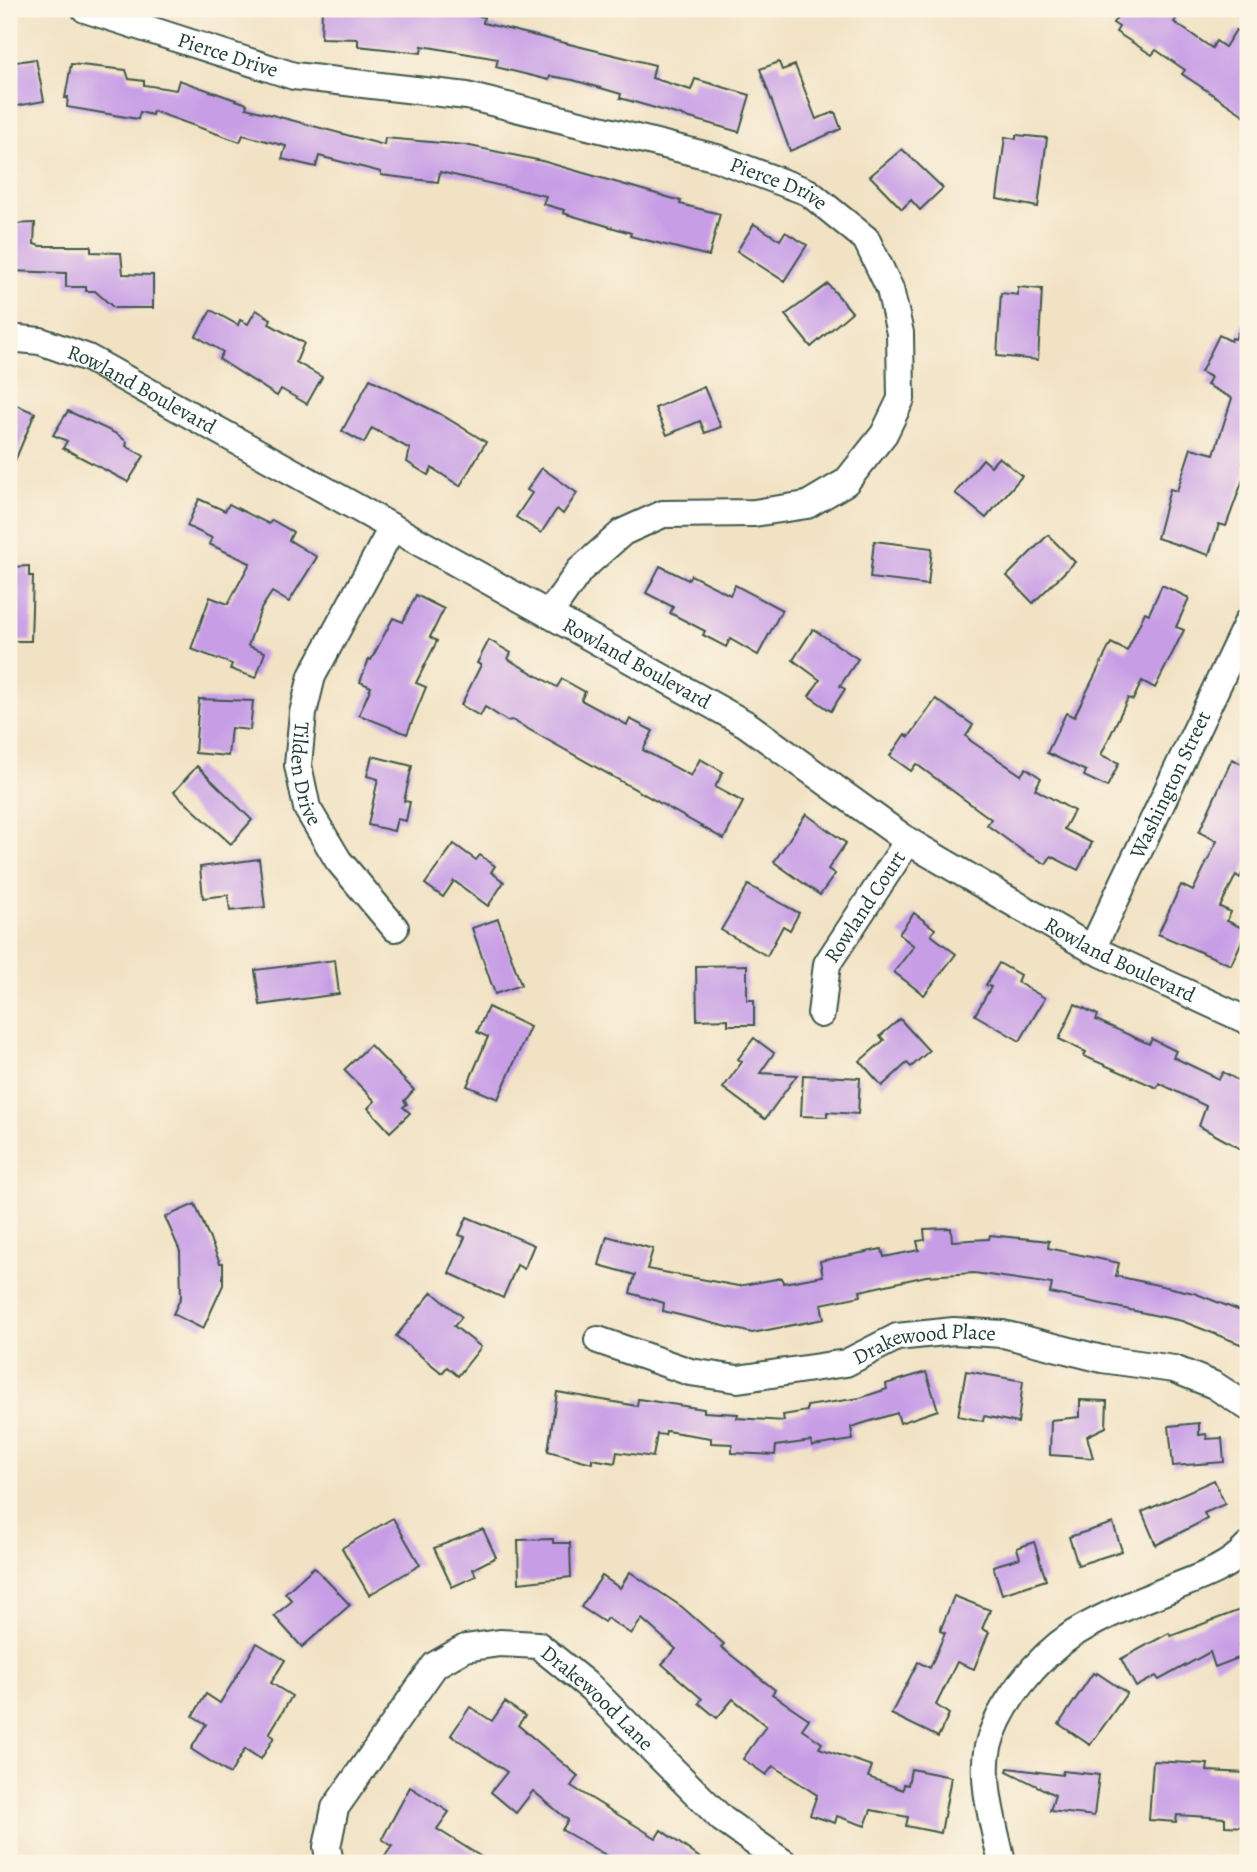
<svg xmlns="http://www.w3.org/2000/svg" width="1257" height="1872" viewBox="0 0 1257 1872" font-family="Alegreya,serif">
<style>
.building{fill:#c79ee6}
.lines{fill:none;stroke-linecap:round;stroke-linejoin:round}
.minor-casing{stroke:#3e564a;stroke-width:30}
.minor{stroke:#fff;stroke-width:26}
.labels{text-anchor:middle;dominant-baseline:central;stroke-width:5;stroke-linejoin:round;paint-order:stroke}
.street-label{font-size:21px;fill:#1f3d34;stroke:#fcf5e5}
</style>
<rect width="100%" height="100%" fill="#fcf5e5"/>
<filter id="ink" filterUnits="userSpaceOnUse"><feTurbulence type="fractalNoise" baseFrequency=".0143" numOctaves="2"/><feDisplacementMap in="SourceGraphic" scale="14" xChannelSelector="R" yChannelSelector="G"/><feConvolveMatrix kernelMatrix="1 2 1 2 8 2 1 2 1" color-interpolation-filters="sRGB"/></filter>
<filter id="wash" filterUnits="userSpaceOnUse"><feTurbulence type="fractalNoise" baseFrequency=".00686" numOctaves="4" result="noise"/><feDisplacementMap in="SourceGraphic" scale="28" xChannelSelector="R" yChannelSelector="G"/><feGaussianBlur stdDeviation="1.57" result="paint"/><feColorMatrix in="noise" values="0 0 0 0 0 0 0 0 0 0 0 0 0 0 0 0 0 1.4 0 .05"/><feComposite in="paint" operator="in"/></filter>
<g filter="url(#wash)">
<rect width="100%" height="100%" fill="#f1e2c4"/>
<g id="blocks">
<g class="building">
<polygon points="322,9 438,9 484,17 483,23 655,65 652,78 691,90 695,79 750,95 739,132 620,98 621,94 573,80 550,76 549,80 496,67 498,59 422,46 421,53 358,46 358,39 321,38"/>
<polygon points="1123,9 1183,9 1174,22 1212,48 1216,41 1225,47 1236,30 1248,38 1248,118 1182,74 1185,70 1156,50 1152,55 1116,32 1119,27 1113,23"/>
<polygon points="36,59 44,101 11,107 9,104 9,63"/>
<polygon points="779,62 782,70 795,65 816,119 835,112 841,129 790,151 760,69"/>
<polygon points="71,64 126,70 129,79 144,81 144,85 176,90 179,80 247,104 246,108 384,145 385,138 465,145 542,161 681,201 680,204 720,214 709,256 630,236 631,233 563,213 564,210 543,204 546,196 440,172 438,182 381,175 381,172 319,156 316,167 282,159 286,146 243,135 240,142 153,111 152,115 140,112 138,119 67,107 68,97 65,98"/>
<polygon points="1016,135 1047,138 1038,207 997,199 1005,137 1016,139"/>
<polygon points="902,149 943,188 920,210 911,200 902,209 870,176"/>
<polygon points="35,223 34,244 40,246 91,246 91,252 121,253 123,274 153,275 153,308 114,308 95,291 86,291 86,287 66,287 66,273 9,271 9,224"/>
<polygon points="754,224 780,240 785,232 807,245 784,281 737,251"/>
<polygon points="828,284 852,312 811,347 785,315"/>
<polygon points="1018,287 1042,289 1038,360 997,356 1001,293 1018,295"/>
<polygon points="211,310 238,325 240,320 248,324 256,310 271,319 269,324 304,343 296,362 322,377 307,404 281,389 277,396 219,359 223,352 196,336"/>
<polygon points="1248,312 1248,446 1243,463 1248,466 1226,526 1219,524 1209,555 1157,538 1170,489 1177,491 1191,448 1214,454 1232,398 1207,385 1211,377 1201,372 1219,335 1231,341 1232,338 1235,339"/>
<polygon points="370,379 440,414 486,442 460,486 432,468 428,475 407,462 410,449 372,428 364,443 342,431"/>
<polygon points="704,387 721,427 705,433 700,421 667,435 655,408"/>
<polygon points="9,402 35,413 9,475"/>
<polygon points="68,411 117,434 127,442 126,446 144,456 128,482 63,448 67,441 53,435"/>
<polygon points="999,457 1022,476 986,518 955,493 983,459 991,466"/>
<polygon points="542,468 577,493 563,514 557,509 541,533 516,517 532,493 527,490"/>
<polygon points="199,499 225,511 229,504 269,524 272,520 293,532 289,540 317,557 289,602 272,592 261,609 248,646 265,652 256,678 230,669 232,664 191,649 210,597 228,604 250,563 209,544 212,538 187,526"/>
<polygon points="1048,535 1075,562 1033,603 1007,576"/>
<polygon points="874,541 932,548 928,585 870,578"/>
<polygon points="29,566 29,576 33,576 31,641 9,641 9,567"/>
<polygon points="660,566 688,580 691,575 730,595 735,585 782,610 758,655 730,639 726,647 703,635 705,631 670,613 673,607 646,593"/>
<polygon points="1162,585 1189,598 1176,627 1184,630 1155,688 1142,681 1133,700 1128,698 1101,755 1119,763 1107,787 1084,776 1086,771 1047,753 1066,713 1074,717 1111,643 1127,651 1145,612 1149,614"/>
<polygon points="416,595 444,609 430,637 437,641 416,683 426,687 407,734 359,715 371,687 360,682 369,659 371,660 393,618 403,622"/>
<polygon points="813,629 858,659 840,686 845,689 831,711 809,696 820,680 793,660"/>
<polygon points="489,640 511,653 508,659 557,687 562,679 585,692 581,700 627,725 630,719 653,731 643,750 691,776 700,759 723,772 715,787 743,802 724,839 512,720 507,721 485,707 480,716 461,705 481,665 477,663"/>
<polygon points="199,699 253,701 250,730 231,728 228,756 195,753"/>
<polygon points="936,699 973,725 966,736 971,741 1021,775 1026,768 1041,778 1035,789 1074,811 1064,829 1092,843 1078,870 1051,856 1046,864 1024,852 987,825 991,819 916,764 911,771 890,756 905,734 909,737"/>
<polygon points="372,756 412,766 404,801 410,802 406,821 397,819 394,831 368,825 378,779 367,776"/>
<polygon points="1232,759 1248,767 1248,860 1240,878 1236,875 1220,907 1231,912 1227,921 1247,930 1231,965 1158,934 1181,885 1193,891 1217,841 1199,832"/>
<polygon points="197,766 252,820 231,844 174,792"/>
<polygon points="806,814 846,843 828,869 835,874 820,895 774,862"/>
<polygon points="454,844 476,860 480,855 495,866 491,872 504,882 488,906 454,881 443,897 425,884"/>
<polygon points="259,859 265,907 230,911 228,895 203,898 200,867"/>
<polygon points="748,885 799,913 790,930 783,926 767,956 721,930"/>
<polygon points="914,913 935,929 931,935 956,954 924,995 894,972 914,946 899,934"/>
<polygon points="498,919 521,985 495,994 472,928"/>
<polygon points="335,960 339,994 260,1005 255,970"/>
<polygon points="999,963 1020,975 1017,982 1045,998 1020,1041 975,1015 991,987 986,985"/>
<polygon points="747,965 747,1000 754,1000 754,1025 728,1025 728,1019 697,1020 696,966"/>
<polygon points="1075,1004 1098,1015 1096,1020 1149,1044 1152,1039 1176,1051 1173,1057 1219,1079 1223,1072 1248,1086 1248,1153 1199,1126 1206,1106 1159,1083 1157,1088 1084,1056 1086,1052 1059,1039"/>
<polygon points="488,1007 530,1027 498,1099 467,1086 488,1037 477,1032"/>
<polygon points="900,1019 929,1051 911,1067 907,1063 882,1086 860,1061 884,1040 880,1036"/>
<polygon points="754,1038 774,1053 760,1073 797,1075 765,1119 723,1088 742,1062 738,1059"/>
<polygon points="370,1045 414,1090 404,1101 407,1104 403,1107 410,1113 390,1132 368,1108 375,1101 344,1070"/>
<polygon points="803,1075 860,1078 858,1114 827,1112 827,1117 801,1116"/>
<polygon points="195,1204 220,1263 223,1263 223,1285 203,1329 173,1314 181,1297 180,1251 165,1217"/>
<polygon points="467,1217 534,1245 524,1269 517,1265 503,1298 449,1273 465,1237 459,1235"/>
<polygon points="951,1228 952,1241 989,1239 990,1235 1049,1241 1048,1248 1119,1263 1116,1276 1194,1293 1248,1314 1248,1347 1182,1321 1050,1293 1052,1284 974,1273 926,1276 860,1291 861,1296 821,1304 824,1319 752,1333 663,1311 664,1303 630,1293 635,1275 599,1265 607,1236 653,1249 647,1269 738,1286 782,1278 783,1283 823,1276 820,1261 882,1249 884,1257 919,1250 917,1241 925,1240 924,1229"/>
<polygon points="432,1292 462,1317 454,1326 481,1347 458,1376 447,1367 442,1373 396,1336"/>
<polygon points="966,1371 1023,1381 1018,1423 984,1416 983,1421 958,1416"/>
<polygon points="926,1372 938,1410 900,1423 897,1413 851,1427 853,1440 812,1446 811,1441 776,1446 775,1455 732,1453 732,1444 711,1443 711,1438 666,1431 665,1435 657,1434 653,1457 617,1452 615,1463 592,1459 592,1463 548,1451 557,1392 637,1406 638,1399 704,1409 704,1412 738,1414 737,1418 784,1421 783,1415 807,1411 807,1406 860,1398 887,1389 886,1384"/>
<polygon points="1080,1400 1107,1401 1106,1427 1087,1436 1093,1458 1050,1455 1051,1420 1080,1417"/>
<polygon points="1199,1423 1199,1435 1206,1434 1207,1439 1222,1438 1224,1462 1173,1466 1169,1426"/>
<polygon points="1214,1480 1225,1504 1204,1513 1207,1519 1156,1545 1142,1512"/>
<polygon points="393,1518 420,1565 369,1595 342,1548"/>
<polygon points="1113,1523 1122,1551 1078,1565 1069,1537"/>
<polygon points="483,1529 496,1557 473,1569 476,1576 452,1587 434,1548"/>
<polygon points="553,1539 553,1543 570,1543 571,1577 519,1583 518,1540"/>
<polygon points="1034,1542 1046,1580 1002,1594 993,1566 1020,1558 1017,1548"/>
<polygon points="314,1567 350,1605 302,1647 274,1616 292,1601 285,1593"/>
<polygon points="630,1572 682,1607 724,1644 721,1647 775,1690 772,1694 809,1719 802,1729 822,1743 819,1748 872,1766 868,1777 903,1790 904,1784 908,1785 911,1769 951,1777 941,1833 906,1826 908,1817 871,1810 865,1826 837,1816 835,1823 810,1815 817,1795 773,1766 766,1775 743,1759 766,1726 733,1699 717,1718 699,1703 702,1699 662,1664 676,1649 642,1619 631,1634 607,1618 604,1622 581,1607 602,1576 620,1588"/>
<polygon points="954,1596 990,1610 982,1629 989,1632 974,1669 957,1662 936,1705 949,1714 938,1737 891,1714 918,1662 930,1668 945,1633 940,1631"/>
<polygon points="1248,1607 1248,1641 1239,1645 1244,1656 1215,1667 1210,1652 1159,1680 1156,1676 1136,1687 1121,1659 1169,1633 1171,1636"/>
<polygon points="257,1643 285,1660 271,1683 292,1696 269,1734 274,1737 261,1759 245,1749 230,1774 191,1749 206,1724 193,1716 206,1694 220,1703"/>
<polygon points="1093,1673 1096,1675 1097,1673 1127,1693 1090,1745 1059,1724"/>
<polygon points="505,1702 525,1716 518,1725 578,1776 571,1786 656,1838 661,1830 707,1863 620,1863 562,1830 568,1820 533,1791 516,1813 491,1792 507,1772 451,1735 470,1707 492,1721"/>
<polygon points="1153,1761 1208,1764 1207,1771 1248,1773 1248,1827 1225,1826 1225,1818 1177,1815 1176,1822 1149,1820"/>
<polygon points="1008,1768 1062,1775 1063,1771 1099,1775 1094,1816 1050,1811 1055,1795 1007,1771"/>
<polygon points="410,1787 449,1812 437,1829 491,1863 380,1863 392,1846 382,1839"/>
</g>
</g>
</g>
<g filter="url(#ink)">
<use href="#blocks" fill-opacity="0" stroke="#3e564a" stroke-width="2"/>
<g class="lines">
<defs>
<g id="minor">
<path id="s1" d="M 85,9 L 294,76 L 467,96 L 717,158 L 808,192 L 866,239 L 890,289 L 900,333 L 901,399 L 884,434 L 846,482 L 807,505 L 754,513 L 663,514 L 623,532 L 580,570 L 549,614"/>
<path id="s2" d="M 9,338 L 40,341 L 88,358 L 746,724 L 908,841 L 1092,949 L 1248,1021"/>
<path id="s3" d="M 392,528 L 312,676 L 303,713 L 298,765 L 307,808 L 338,860 L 395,928"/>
<path id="s4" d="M 1092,949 L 1248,621"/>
<path id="s5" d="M 821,1014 L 827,964 L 908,841"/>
<path id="s6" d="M 598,1340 L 690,1372 L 738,1379 L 846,1363 L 897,1337 L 954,1331 L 1003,1334 L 1102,1359 L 1174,1369 L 1214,1385 L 1248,1407"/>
<path id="s7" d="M 330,1863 L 327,1847 L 335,1808 L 435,1665 L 465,1648 L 500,1643 L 538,1645 L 591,1688 L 722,1819 L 784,1863"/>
<path d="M 1002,1863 C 995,1829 980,1782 988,1747 C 998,1705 1038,1657 1073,1634 C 1099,1618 1127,1606 1155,1595 C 1187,1581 1225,1572 1248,1546"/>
</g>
</defs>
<use href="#minor" class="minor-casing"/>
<use href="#minor" class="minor"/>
</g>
</g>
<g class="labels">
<g class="street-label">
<text stroke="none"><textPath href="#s1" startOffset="150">Pierce Drive</textPath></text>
<text stroke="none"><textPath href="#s1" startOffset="718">Pierce Drive</textPath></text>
<text stroke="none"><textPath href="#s2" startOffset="144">Rowland Boulevard</textPath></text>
<text stroke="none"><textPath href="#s2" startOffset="710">Rowland Boulevard</textPath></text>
<text stroke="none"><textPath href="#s3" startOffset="268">Tilden Drive</textPath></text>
<text stroke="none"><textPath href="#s4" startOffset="182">Washington Street</textPath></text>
<text stroke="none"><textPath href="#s5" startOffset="119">Rowland Court</textPath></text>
<text stroke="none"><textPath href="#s2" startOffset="1278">Rowland Boulevard</textPath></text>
<text stroke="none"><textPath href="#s6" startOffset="338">Drakewood Place</textPath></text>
<text stroke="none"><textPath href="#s7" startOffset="418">Drakewood Lane</textPath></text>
</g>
</g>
<rect width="1257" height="1872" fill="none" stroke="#fcf5e5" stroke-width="35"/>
</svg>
